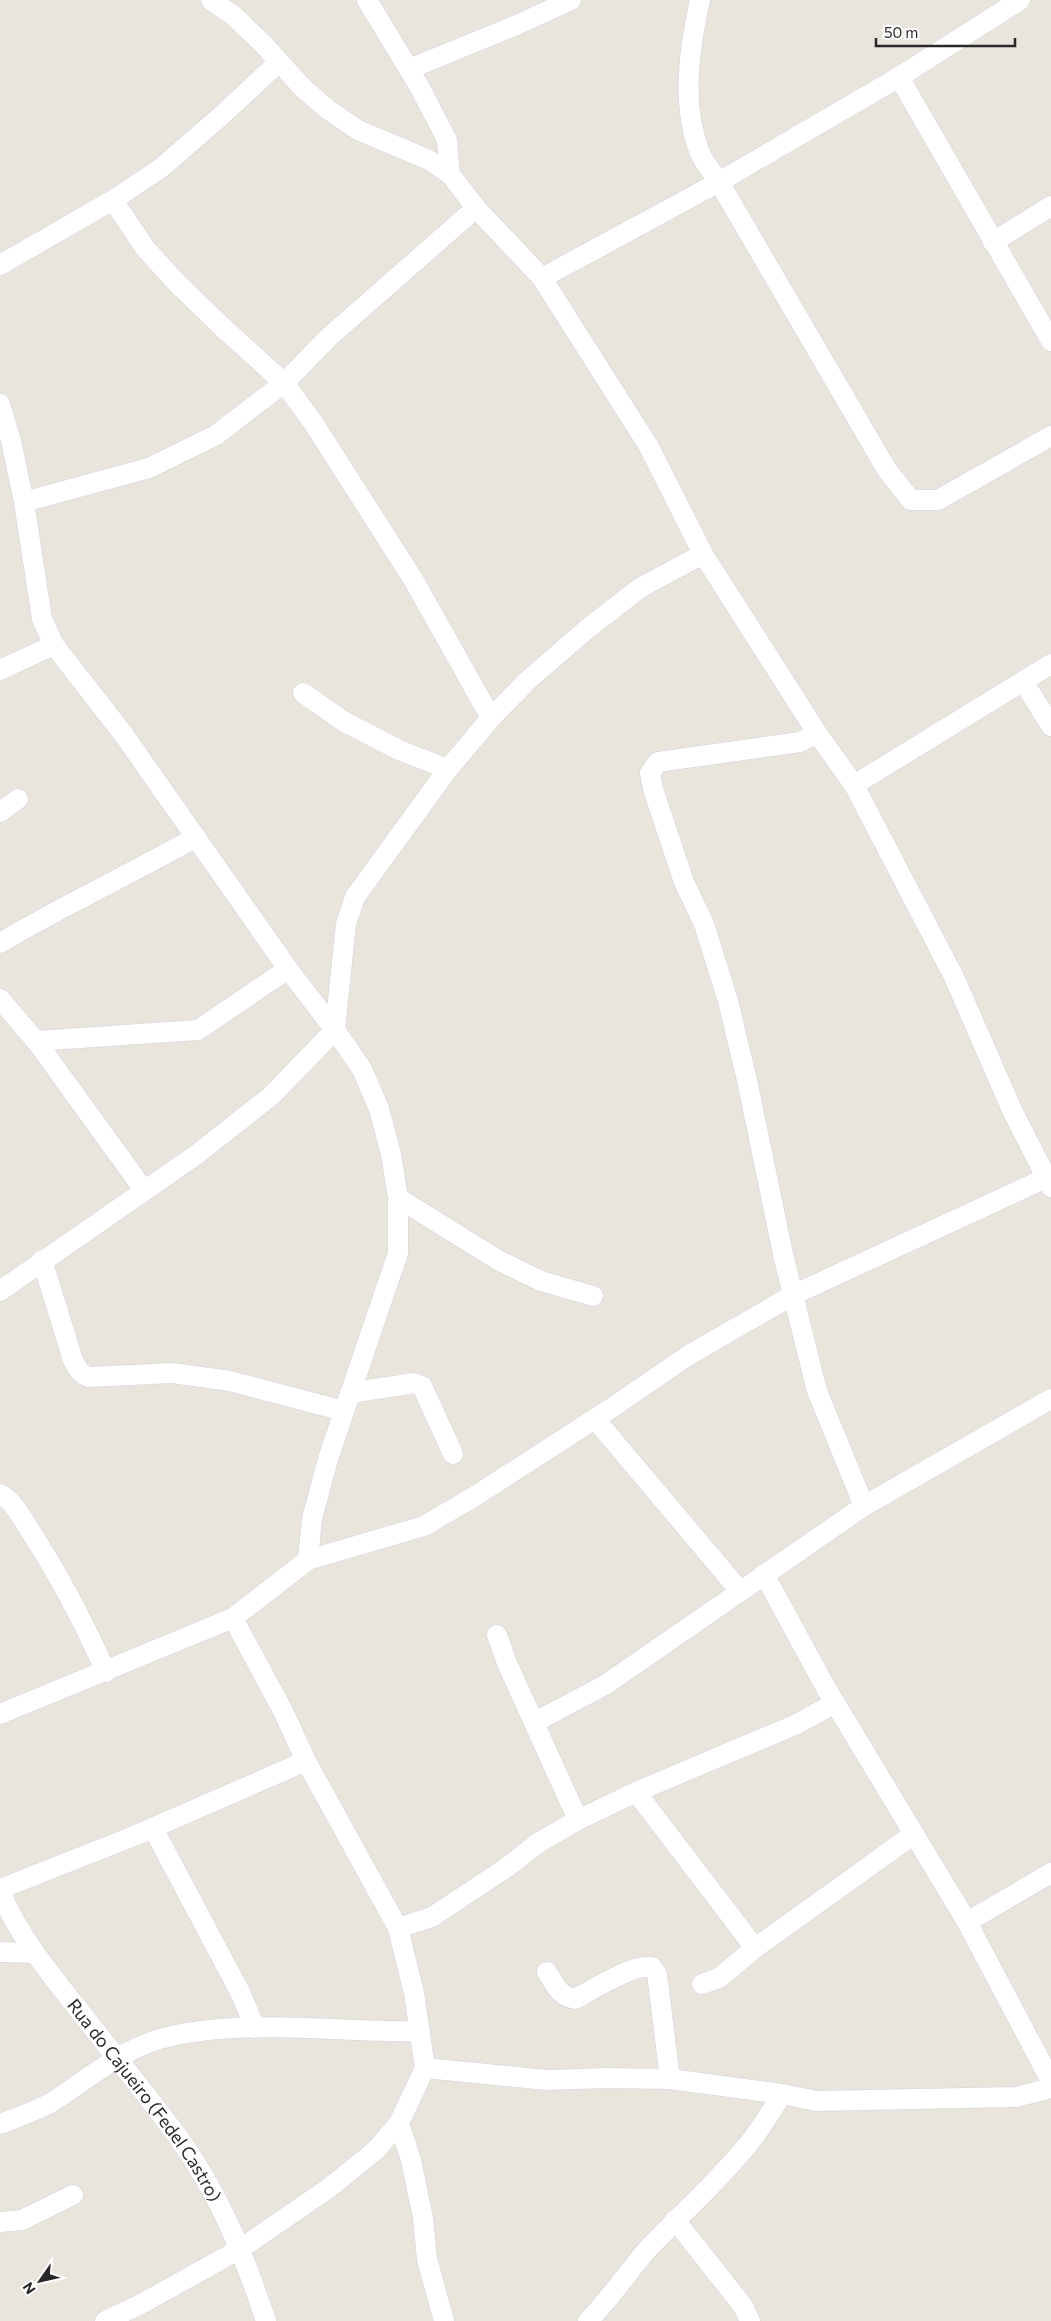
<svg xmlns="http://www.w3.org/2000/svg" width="1051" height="2321" viewBox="0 0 1051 2321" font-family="Commissioner,sans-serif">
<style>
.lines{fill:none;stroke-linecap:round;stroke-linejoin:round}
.minor-casing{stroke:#d1d3e0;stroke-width:21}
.minor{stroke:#fff;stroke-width:20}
.labels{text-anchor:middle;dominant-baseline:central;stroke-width:5;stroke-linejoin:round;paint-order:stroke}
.street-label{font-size:18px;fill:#282828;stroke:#fff}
</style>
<rect width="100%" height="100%" fill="#e9e4dc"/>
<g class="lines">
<defs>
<g id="minor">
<polyline points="211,0 234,16 265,46 301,86 327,109 358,130 429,160 450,174 476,208 542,278 648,445 703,554 817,733 854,785 954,977 1012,1110 1051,1187"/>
<polyline points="367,0 419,86 447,140 450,174"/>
<path d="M 700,0 C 689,48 681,106 700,153 C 704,163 713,173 719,182 L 887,470 L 911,500 L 938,500 L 1051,436"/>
<polyline points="409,69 519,24 571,0"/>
<polyline points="899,77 1051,341"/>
<polyline points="113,200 145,248 175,281 219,324 284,383 312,421 413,579 491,718"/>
<polyline points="993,242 1051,206"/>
<polyline points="0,265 113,200 161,168 221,116 279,62"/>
<polyline points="542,278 719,182 899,77 1020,0"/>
<polyline points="0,404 11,441 24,502 42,619 54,645 124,735 288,969 335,1030 362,1069 379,1109 391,1154 398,1198 398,1253 328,1459 312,1519 308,1560"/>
<polyline points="24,502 149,468 216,435 284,383 329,337 476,208"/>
<polyline points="0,670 54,645"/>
<polyline points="1023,681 1051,726"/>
<polyline points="303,693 343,721 399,750 448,769"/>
<polyline points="817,733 800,742 658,762 650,773 653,789 684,882 704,924 728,1001 747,1080 783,1254 817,1391 864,1506"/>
<polyline points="854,785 1051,664"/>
<polyline points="0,812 18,799"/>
<path d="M 0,943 C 64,905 131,874 196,837"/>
<polyline points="0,999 36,1041 144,1190"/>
<polyline points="36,1041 198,1030 288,969"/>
<polyline points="398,1198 498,1260 541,1281 593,1296"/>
<path d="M 42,1260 L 73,1360 C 77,1368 80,1374 89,1377 L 172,1373 L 230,1381 L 344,1411"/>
<polyline points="0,1291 196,1155 271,1096 335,1030 346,924 355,897 448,769 491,718 527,681 587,629 640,588 703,554"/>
<polyline points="350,1393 414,1383 422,1386 453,1454"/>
<polyline points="595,1419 740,1591"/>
<path d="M 0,1494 C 14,1501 23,1520 31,1532 C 60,1577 84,1623 106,1672"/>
<polyline points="764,1574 826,1688 967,1922 1051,2081"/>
<polyline points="497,1635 507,1663 578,1820"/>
<polyline points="0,1714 233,1618 308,1560 424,1526 472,1498 610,1409 689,1355 793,1295 1046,1178"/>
<polyline points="535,1722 605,1685 864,1506 1051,1399"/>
<polyline points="636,1792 755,1948"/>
<polyline points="153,1828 241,1994 255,2028"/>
<polyline points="0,1889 134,1836 306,1761"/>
<path id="s1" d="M 0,1891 C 19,1937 52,1976 82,2014 C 114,2055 147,2095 178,2137 C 219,2193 244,2255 266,2321"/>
<polyline points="967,1922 1051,1873"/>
<polyline points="398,1928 432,1917 506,1868 538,1843 578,1820 636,1792 797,1724 835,1703"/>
<polyline points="0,1952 35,1953"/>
<path d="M 547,1972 C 555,1985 559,1996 575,1999 C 592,1990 634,1963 652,1967 L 657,1974 L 670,2079"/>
<polyline points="702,1984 719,1978 755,1948 914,1834"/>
<polyline points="425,2068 547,2080 606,2078 670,2079 782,2094 816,2101 1016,2097 1051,2088"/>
<polyline points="399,2123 411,2160 423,2218 427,2259 444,2321"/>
<path d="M 0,2124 C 17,2117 37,2111 52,2102 C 87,2080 119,2051 160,2039 C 239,2017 338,2033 420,2031"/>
<polyline points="675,2220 743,2306 750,2321"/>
<polyline points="0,2222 22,2220 73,2195"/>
<polyline points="105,2321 141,2304 240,2249 329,2188 376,2150 399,2123 425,2068 414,1993 398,1928 306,1761 283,1711 233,1618"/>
<path d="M 588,2321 C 610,2299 627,2273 647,2250 C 681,2214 719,2181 750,2142 C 762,2127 772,2110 782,2094"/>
</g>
</defs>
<use href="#minor" class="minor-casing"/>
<use href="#minor" class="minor"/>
</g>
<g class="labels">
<g class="street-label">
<text stroke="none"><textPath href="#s1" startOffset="255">Rua do Cajueiro (Fedel Castro)</textPath></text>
</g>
</g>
<g transform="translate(40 2281) rotate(236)" stroke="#ffffff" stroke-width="4" paint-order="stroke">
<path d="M0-4L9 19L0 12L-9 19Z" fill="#282828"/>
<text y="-8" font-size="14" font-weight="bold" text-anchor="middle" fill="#282828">N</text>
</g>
<path d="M876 38v8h139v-8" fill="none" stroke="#282828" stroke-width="2.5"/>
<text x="884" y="38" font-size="15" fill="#282828" stroke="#ffffff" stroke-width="4" paint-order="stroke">50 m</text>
</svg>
